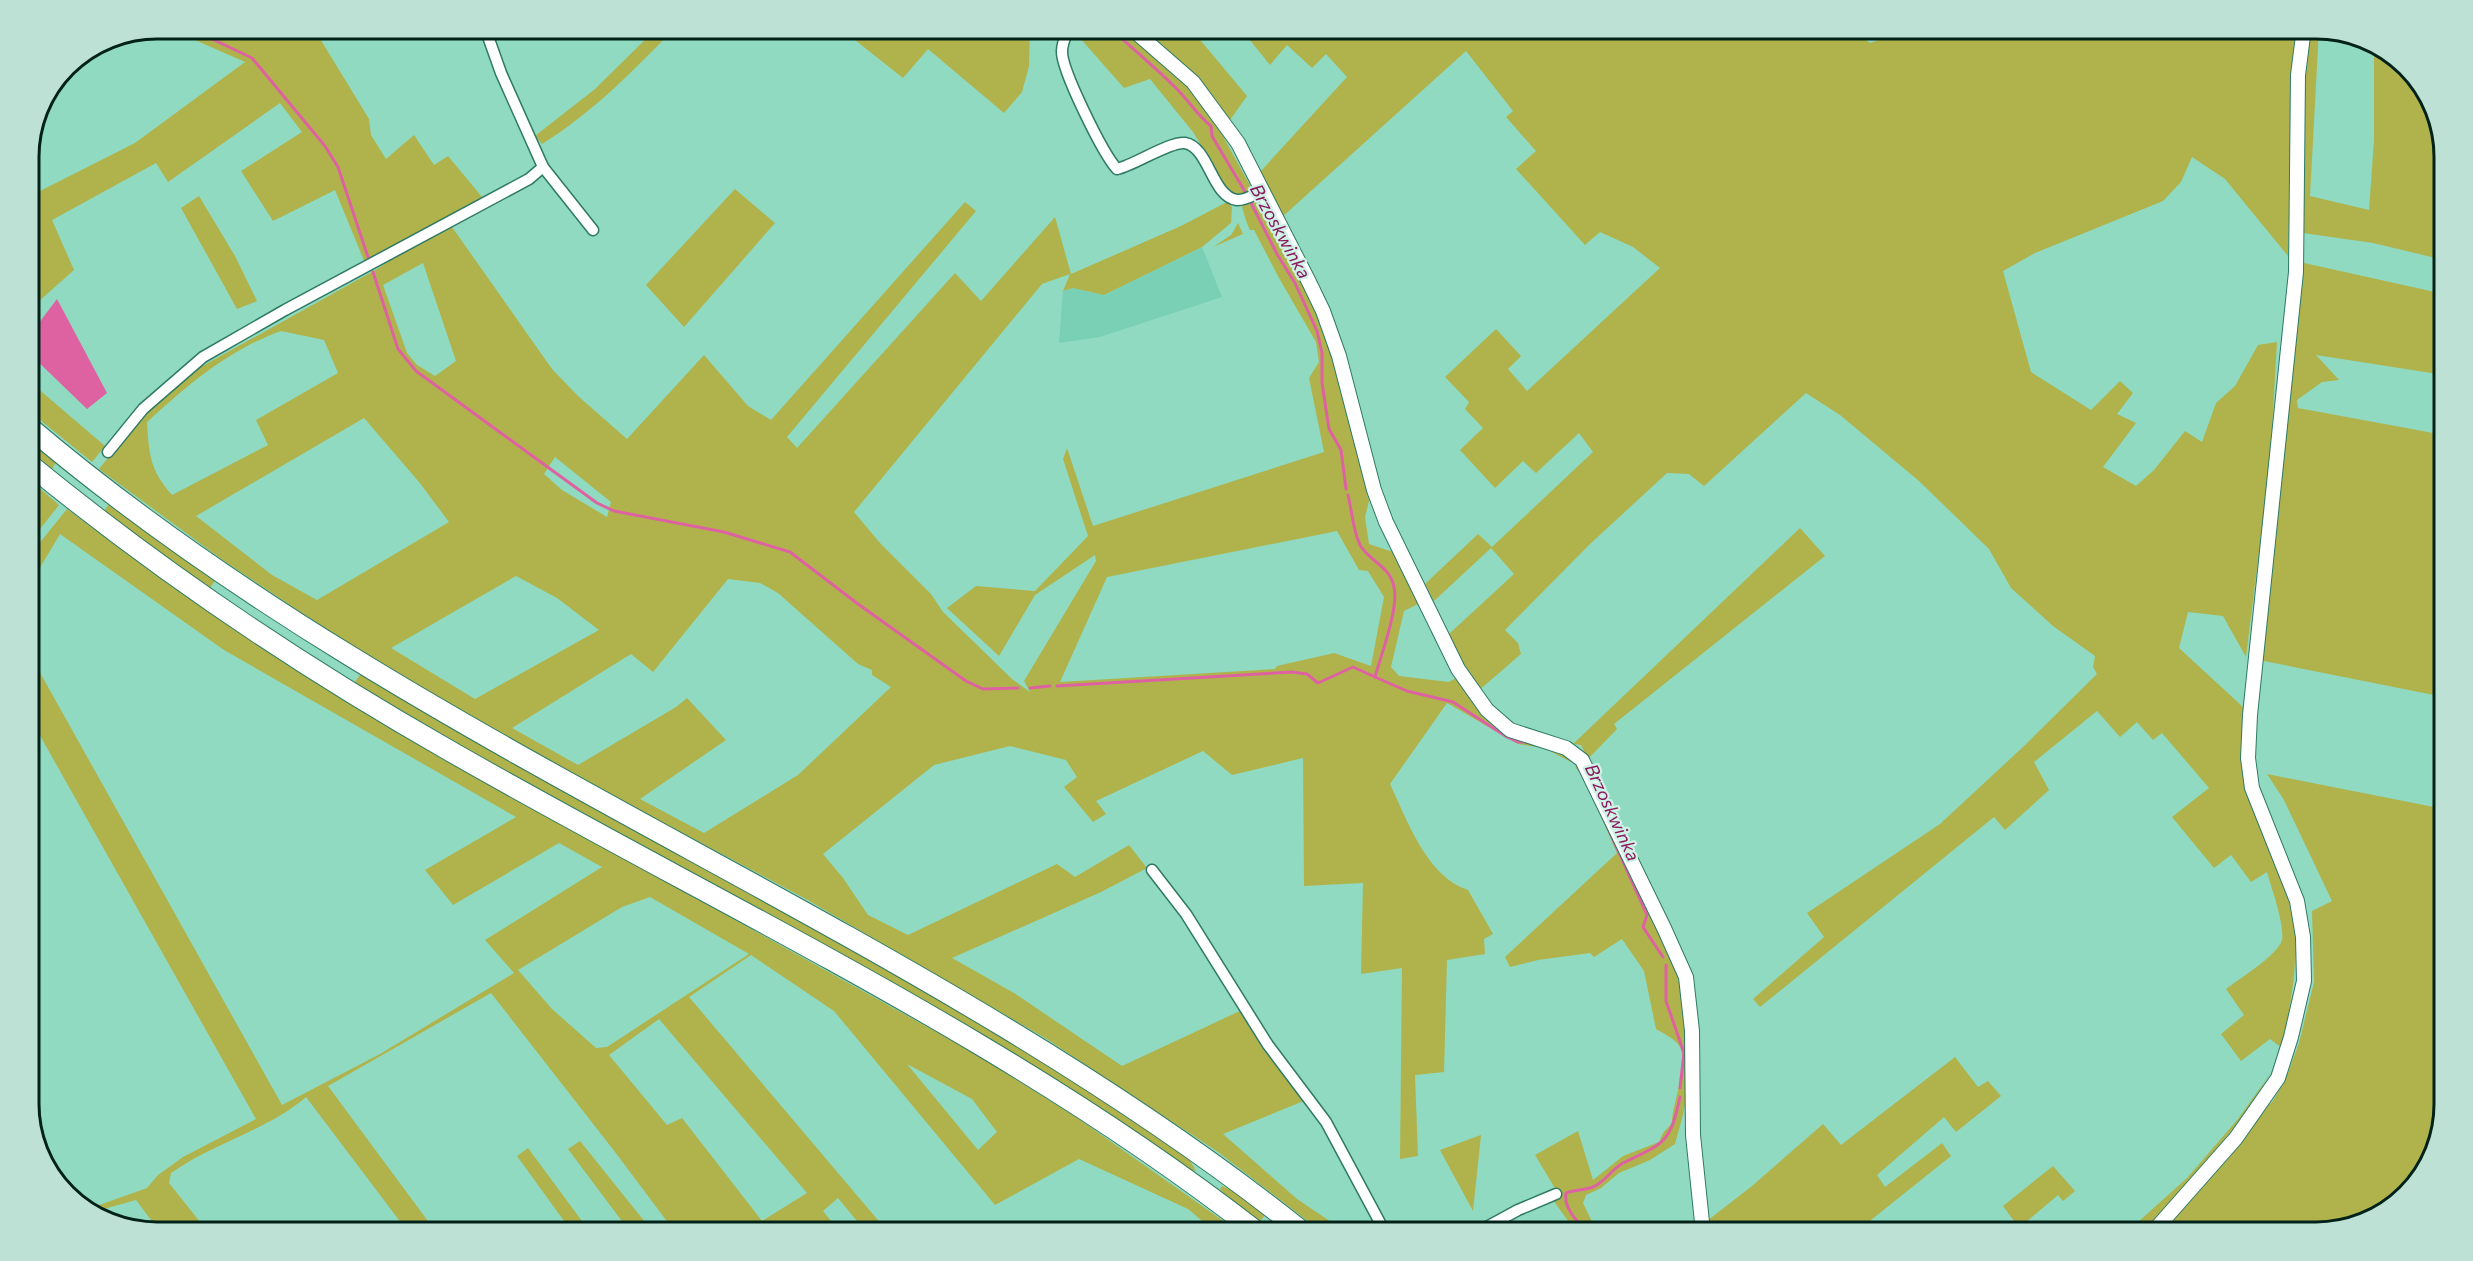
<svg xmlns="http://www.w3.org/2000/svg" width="2473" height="1261" viewBox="0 0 2473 1261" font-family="Commissioner,sans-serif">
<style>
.built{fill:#7ad0b4}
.green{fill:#b0b34c;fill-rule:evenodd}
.water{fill:#de62a2}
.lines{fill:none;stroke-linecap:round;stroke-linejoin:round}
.stream{stroke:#de62a2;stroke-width:3}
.minor-casing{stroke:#2e7a64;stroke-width:13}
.tertiary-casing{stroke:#2e7a64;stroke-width:16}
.motorway-casing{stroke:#2e7a64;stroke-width:22}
.minor{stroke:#fff;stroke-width:10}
.tertiary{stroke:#fff;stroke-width:14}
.motorway{stroke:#fff;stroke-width:20}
.labels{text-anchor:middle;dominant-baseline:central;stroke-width:4.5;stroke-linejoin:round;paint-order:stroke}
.water-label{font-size:18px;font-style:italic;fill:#8b195c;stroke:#cef2e5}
.rim{fill:none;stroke:#022219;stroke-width:3}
</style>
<rect width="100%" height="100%" fill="#8fdac0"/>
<polygon class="built" points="1202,247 1222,297 1100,337 1059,343 1063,291 1073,288 1104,295"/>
<g class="green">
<path d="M 1849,28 L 1870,43 L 1913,28 L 2298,29 L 2293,75 L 2288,256 L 2225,179 L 2192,157 L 2181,182 L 2163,201 L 2035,253 L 2003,271 L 2031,372 L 2091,410 L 2120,381 L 2133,393 L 2117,414 L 2136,423 L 2103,467 L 2136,486 L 2154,470 L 2185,431 L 2202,442 L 2216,403 L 2235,386 L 2258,345 L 2277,342 L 2270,463 L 2246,657 L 2223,616 L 2188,612 L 2179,648 L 2243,707 L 2246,793 L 2292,907 C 2301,954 2291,1002 2282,1048 L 2270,1039 L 2241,1061 L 2221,1034 L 2244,1015 L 2226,989 C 2239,979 2278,955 2282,940 C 2285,925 2271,887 2267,872 L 2251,882 L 2231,855 L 2214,868 L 2172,817 L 2209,788 L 2162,733 L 2153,740 L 2137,722 L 2120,737 L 2097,711 L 2034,762 L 2049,790 L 2005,830 L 1994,817 L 1760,1007 L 1753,999 L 1824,937 L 1807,913 L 1940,824 L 2023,747 L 2097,674 L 2093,667 L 2095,656 L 2053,626 L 2011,588 L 1989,549 L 1919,481 L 1840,415 L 1806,393 L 1704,486 L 1689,474 L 1667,473 L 1589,545 L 1505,630 L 1518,643 L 1521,654 L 1477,692 L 1465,672 L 1449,634 L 1514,574 L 1491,548 L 1434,601 L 1425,584 L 1478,534 L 1492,547 L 1593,452 L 1579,433 L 1536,473 L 1523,461 L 1495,488 L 1460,450 L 1483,428 L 1465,409 L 1469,402 L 1445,377 L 1496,329 L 1521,356 L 1508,369 L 1527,391 L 1660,268 L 1633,247 L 1600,232 L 1585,245 L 1516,169 L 1536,151 L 1506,117 L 1513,111 L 1466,51 L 1281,218 L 1260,172 L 1347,77 L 1326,54 L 1312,68 L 1287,45 L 1270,65 L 1241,29 Z"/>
<polygon points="176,29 330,29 319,37 369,119 371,135 386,159 414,135 434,165 448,156 482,197 365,263 335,190 273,221 241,171 302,132 280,103 168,182 156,163 52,220 74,270 29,310 29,164 40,191 135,143 245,62 195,40"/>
<path d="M 656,29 L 674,29 C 633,71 592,113 542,144 L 535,136 L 595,89 Z"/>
<polygon points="841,29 1030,29 1029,66 1022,92 1004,113 928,49 903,78"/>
<path d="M 1072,29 L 1123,29 L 1180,79 L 1209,111 L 1305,285 L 1329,345 L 1369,501 L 1365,517 L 1369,544 L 1393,552 L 1422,602 L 1404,611 L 1391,667 L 1399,676 L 1449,682 L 1460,676 L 1485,712 L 1574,757 L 1571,762 L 1544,748 L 1518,744 L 1447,703 L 1390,784 C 1407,820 1427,877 1468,890 L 1493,934 L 1484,939 L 1485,954 L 1447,960 L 1444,1072 L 1415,1075 L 1418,1156 L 1400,1159 L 1402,968 L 1361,974 L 1363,883 L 1304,886 L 1303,758 L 1232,775 L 1203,751 L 1096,801 L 1106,814 L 1093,822 L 1064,787 L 1077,777 L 1066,760 L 1010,746 L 934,765 L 823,854 L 843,878 L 868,915 L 908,935 L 1057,864 L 1075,877 L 1129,845 L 1147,868 L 1101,892 L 952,958 L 1014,993 L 1122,1066 L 1242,1010 L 1306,1100 L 1223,1134 L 1297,1199 L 1346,1232 L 1322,1232 L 1218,1152 L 1045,1038 L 804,898 L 507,739 L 371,659 L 224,561 L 99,469 L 146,411 L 199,368 L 377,269 L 414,245 L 452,227 L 552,369 L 578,396 L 627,439 L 704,355 L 748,406 L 771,420 L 965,202 L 976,211 L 787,437 L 797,448 L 955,273 L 981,301 L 1055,217 L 1071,274 L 1181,226 L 1227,202 L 1232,207 L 1231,223 L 1202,247 L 1104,295 L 1073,288 L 1063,291 L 1070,274 L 1042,284 L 854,512 L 880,543 L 931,594 L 943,612 L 1012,679 L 1030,692 L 1024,681 L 1096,561 L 1095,555 L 1035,595 L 999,656 L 947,608 L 976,586 L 1035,591 L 1088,536 L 1063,459 L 1067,448 L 1093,526 L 1324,452 L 1309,378 L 1319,362 L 1316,342 L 1279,278 L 1254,230 L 1250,230 C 1244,218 1243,207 1238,195 L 1228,190 L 1193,132 L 1150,79 L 1124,88 ZM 423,263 L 456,361 L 435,376 L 417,365 L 407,353 L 383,285 ZM 281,331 L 324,340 L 338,373 L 256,420 L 268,445 L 172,495 C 150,470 149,455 147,422 C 188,385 228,350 281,331 ZM 364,418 L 419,482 L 449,522 L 317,600 L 272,575 L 196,516 ZM 555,457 L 611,502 L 607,517 L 562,490 L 544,474 ZM 1337,531 L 1359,570 L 1368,571 L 1384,597 L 1371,666 L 1334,653 L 1277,666 L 1275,669 L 1060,682 L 1107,577 ZM 516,576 L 557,598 L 599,630 L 475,699 L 391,648 ZM 728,579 L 760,583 L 778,593 L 858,664 L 872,670 L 872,675 L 891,687 L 798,775 L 704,833 L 640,799 L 726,740 L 687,698 L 676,707 L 578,765 L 512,728 L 631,654 L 653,672 Z"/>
<polygon points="1144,29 1191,29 1247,96 1230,120 1191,73"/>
<polygon points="2311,29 2319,29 2310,196 2369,210 2374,140 2374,43 2423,86 2444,149 2444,375 2316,355 2339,380 2322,382 2297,400 2298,408 2444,435 2444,697 2259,660 2304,263 2444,294 2444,260 2373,243 2303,233 2304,79"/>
<polygon points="735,189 775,223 684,327 646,285"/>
<polygon points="199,196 235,256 257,301 237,309 181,208"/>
<polygon points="1238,223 1243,234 1213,247 1231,235"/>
<polygon points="29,381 105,446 92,462 29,411"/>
<polygon points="29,434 58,459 50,472 29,454"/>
<polygon points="29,479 59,505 29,543 29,526 36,521 33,507 29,503"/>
<polygon points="111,502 216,579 208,591 102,513"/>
<path d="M 67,509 L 164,581 L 293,668 L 390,728 L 976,1054 L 1076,1117 L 1239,1232 L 1215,1232 L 1188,1209 L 1079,1159 L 995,1205 L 834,1011 L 751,955 L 689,997 L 888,1232 L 866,1232 L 838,1198 L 823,1211 L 840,1232 L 675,1232 L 615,1152 L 491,993 L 328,1086 L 436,1232 L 408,1232 L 306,1097 C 268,1130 213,1143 171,1173 L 169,1183 L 208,1232 L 160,1232 L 136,1200 L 100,1210 L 107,1221 L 100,1219 L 88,1209 L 147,1188 L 158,1175 L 183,1157 L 256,1119 L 29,716 L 29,653 L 282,1105 L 380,1054 L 514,973 L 485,940 L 602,867 L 559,843 L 453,905 L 425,870 L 516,817 L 224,650 L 60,534 L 29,586 L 29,556 ZM 650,897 L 749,954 L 607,1047 L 596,1048 L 552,1009 L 518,970 L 622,907 ZM 659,1019 L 807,1193 L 762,1221 L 682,1118 L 667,1125 L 609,1055 ZM 907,1064 L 972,1099 L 997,1132 L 978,1150 Z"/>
<polygon points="1800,528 1825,556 1614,724 1617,729 1588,759 1581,745 1573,744"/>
<polygon points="361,673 935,993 1185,1152 1196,1171 1176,1166 353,685"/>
<path d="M 1579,763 L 1676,969 C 1686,1010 1692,1056 1686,1098 C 1684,1114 1679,1129 1675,1144 L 1650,1160 L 1619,1173 L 1601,1188 L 1586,1195 L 1583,1203 L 1597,1232 L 1576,1232 L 1553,1200 L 1559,1195 L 1535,1155 L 1578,1131 L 1593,1180 L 1623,1156 L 1659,1142 L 1663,1133 L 1672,1123 C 1672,1103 1692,1058 1677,1043 C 1671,1037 1663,1033 1656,1029 L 1644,971 L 1622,939 L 1594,957 L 1590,953 L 1538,960 L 1510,967 L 1505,957 L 1617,853 L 1583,776 L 1575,767 Z"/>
<polygon points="2267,774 2444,809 2444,1104 2431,1161 2387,1211 2316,1232 2160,1232 2257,1115 2272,1102 2285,1081 2299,1043 2314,982 2312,911 2332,901 2284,800"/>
<polygon points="1955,1057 1978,1087 1988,1081 2001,1096 1956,1132 1944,1117 1877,1175 1885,1187 1942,1143 1951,1156 1856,1232 1823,1232 1816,1225 1806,1232 1708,1232 1707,1221 1752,1186 1823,1124 1841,1145"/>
<polygon points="2272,1071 2239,1122 2146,1232 2127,1232 2187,1178 2238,1119"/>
<polygon points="1481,1135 1473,1211 1440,1150"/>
<polygon points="580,1141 653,1232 630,1232 568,1149"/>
<polygon points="528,1148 590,1232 572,1232 517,1156"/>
<polygon points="2053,1166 2075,1191 2063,1201 2058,1195 2019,1228 2003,1206"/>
<polygon points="1222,1186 1232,1190 1265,1215 1258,1224 1230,1201 1220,1189"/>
</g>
<polygon class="water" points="57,299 107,393 87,409 29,353 29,336"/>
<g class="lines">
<g class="stream">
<polyline points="189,28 252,58 325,146 338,167 369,260"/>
<path d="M 1110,28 C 1132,48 1155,67 1176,88 C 1189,101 1198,116 1211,126 L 1212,136 L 1247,195"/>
<polyline points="1250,201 1277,254 1295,283 1317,331 1322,353 1322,383 1329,429 1341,450 1346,489"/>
<polyline points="373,272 398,349 416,371 597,503 614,511 724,532 790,552 858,604 966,681 983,689 1018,688"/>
<path d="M 1348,495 C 1352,511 1353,531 1360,545 C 1369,561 1390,566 1394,587 C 1399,608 1381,655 1375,677 L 1407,691 L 1453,702 L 1507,737 L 1518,742 L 1528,742"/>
<polyline points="1057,686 1292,672 1307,674 1318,683 1353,667 1375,677"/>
<polyline points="1030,688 1050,686"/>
<polyline points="1607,826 1647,915 1643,927 1663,957"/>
<polyline points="1666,965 1666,1001 1684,1053 1680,1088"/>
<path d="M 1587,1232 C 1578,1222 1563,1208 1566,1193 C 1574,1190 1585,1190 1593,1187 C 1605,1182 1612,1169 1623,1163 C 1664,1143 1670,1144 1680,1097"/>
</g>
<defs>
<g id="minor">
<path d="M 1069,28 C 1066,35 1062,43 1062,51 C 1061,69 1103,154 1117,169 C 1135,165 1170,141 1185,143 C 1209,147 1212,197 1237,200 C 1244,201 1255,194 1263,191"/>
<polyline points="543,167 593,230"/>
<polyline points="108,452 143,409 203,357 285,310 529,179 543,167 501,73 485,28"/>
<polyline points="1152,870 1186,914 1268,1045 1326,1122 1385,1232"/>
<polyline points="1483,1232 1485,1228 1518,1210 1556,1194"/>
</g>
<g id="tertiary">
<polyline points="1131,28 1193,82 1238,143 1308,280 1323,311 1339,356 1374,490 1386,522 1458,669 1487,710 1510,730 1566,748 1582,760 1664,928 1686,977 1692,1031 1693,1135 1703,1232"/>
<polyline points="2153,1232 2236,1138 2278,1078 2291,1037 2304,981 2303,937 2297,901 2252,788 2248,758 2250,715 2296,272 2298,75 2304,28"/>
</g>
<g id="motorway">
<path d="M 29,427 C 415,755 908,917 1303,1232"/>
<path d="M 29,464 C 161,572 302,667 450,751 C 722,907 1009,1038 1257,1232"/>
</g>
</defs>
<use href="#minor" class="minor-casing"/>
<use href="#tertiary" class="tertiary-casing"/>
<use href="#motorway" class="motorway-casing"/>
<use href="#minor" class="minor"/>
<use href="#tertiary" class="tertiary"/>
<use href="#motorway" class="motorway"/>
</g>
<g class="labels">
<g class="water-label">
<text transform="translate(1281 231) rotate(61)">Brzoskwinka</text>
<text transform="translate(1613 812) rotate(65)">Brzoskwinka</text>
</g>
</g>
<path d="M0 0H2473V1261H0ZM157 39H2316A118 118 0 0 1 2434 157V1104A118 118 0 0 1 2316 1222H157A118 118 0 0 1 39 1104V157A118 118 0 0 1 157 39Z" fill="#bee1d5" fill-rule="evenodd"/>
<path class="rim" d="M157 39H2316A118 118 0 0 1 2434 157V1104A118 118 0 0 1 2316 1222H157A118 118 0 0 1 39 1104V157A118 118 0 0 1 157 39Z"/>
</svg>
